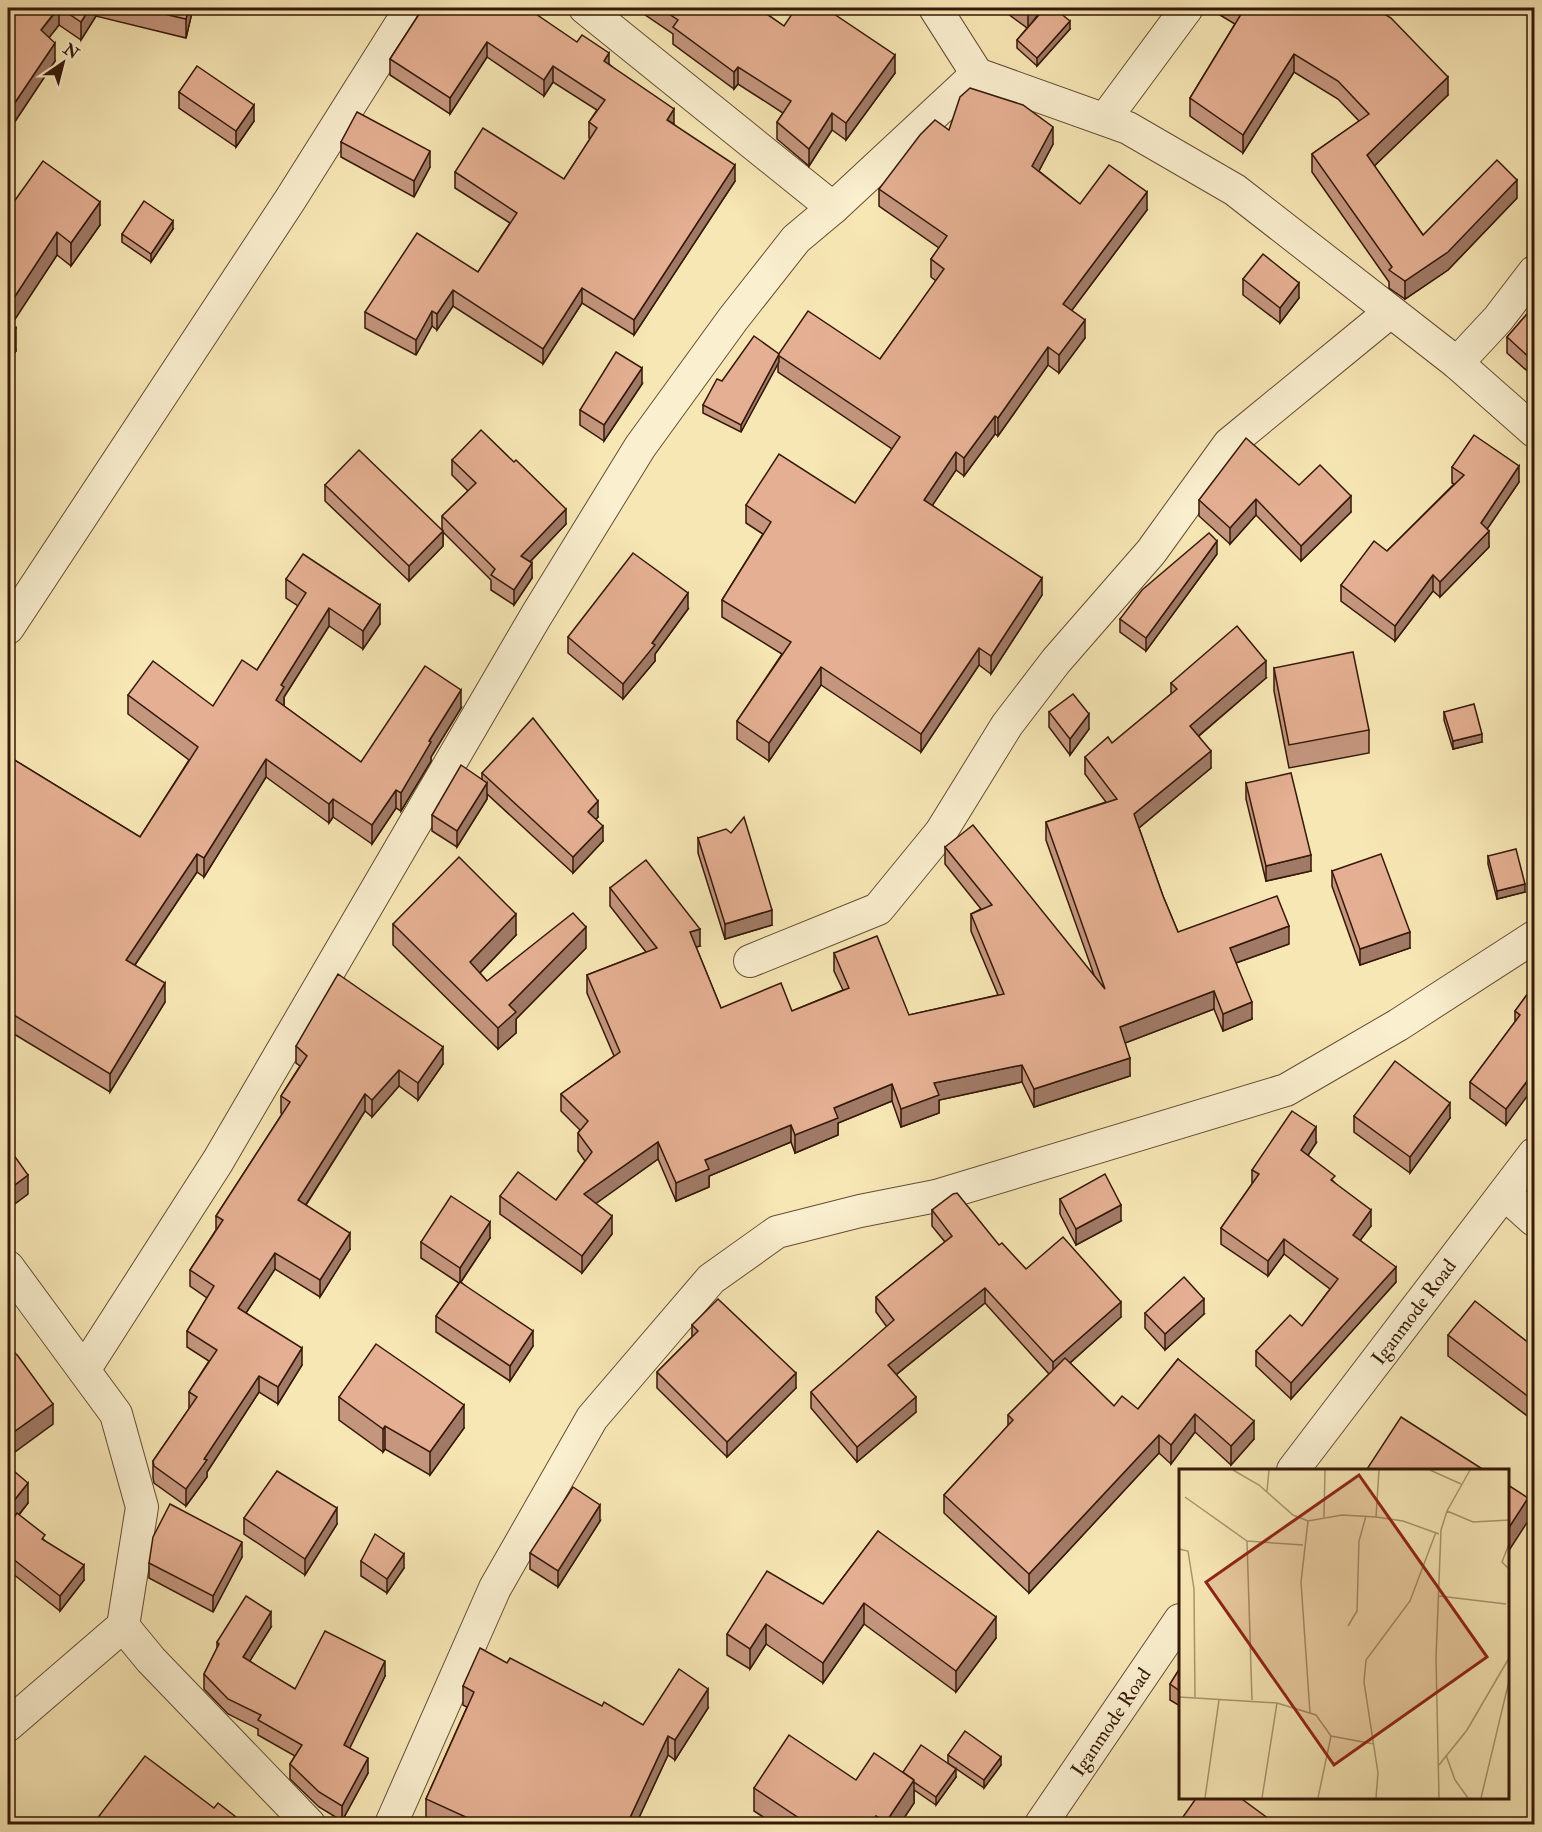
<svg xmlns="http://www.w3.org/2000/svg" width="1542" height="1832" viewBox="0 0 1542 1832" font-family="'IM FELL Double Pica',serif">
<style>
.lines{fill:none;stroke-linecap:round;stroke-linejoin:round}
.street-casing{stroke:#664c34;stroke-width:34}
.street{stroke:#faefcf;stroke-width:32}
.wall{fill:#c4967e;stroke:#361909;stroke-width:1.5}
.shaded-wall{fill:#a07a66;stroke:#361909;stroke-width:1.5}
.building{fill:#e4af92;stroke:#361909;stroke-width:1.5}
.labels{text-anchor:middle;dominant-baseline:central;stroke-width:5;stroke-linejoin:round;paint-order:stroke}
.street-label{font-size:20px;fill:#361909;stroke:#faefcf}
.inset-road{fill:none;stroke:#aa9570;stroke-width:1.5}
.view{fill:#8f2418;fill-opacity:0.15;stroke:#8f2418;stroke-width:3}
.inset-edge{fill:none;stroke:#361909;stroke-width:3}
</style>
<rect width="100%" height="100%" fill="#f7e7b5"/>
<filter id="stains"><feTurbulence type="fractalNoise" baseFrequency=".00333" numOctaves="4"/><feColorMatrix values="0 0 0 0 .2 0 0 0 0 .09 0 0 0 0 .02 0 0 0 .5 -.17"/></filter>
<radialGradient id="worn" r=".72"><stop offset=".6" stop-color="#630" stop-opacity="0"/><stop offset="1" stop-color="#630" stop-opacity=".3"/></radialGradient>
<g class="lines">
<defs>
<g id="street">
<polyline points="585,8 833,208"/>
<polyline points="935,8 977,74 1128,128 1235,190 1457,363 1534,431"/>
<polyline points="1105,119 1187,8"/>
<polyline points="1457,363 1498,319 1534,272"/>
<polyline points="8,628 290,200 411,8"/>
<polyline points="750,961 878,909 941,832 1007,725 1056,661 1151,552 1229,444 1390,312"/>
<polyline points="1505,1194 1534,1220"/>
<polyline points="8,1267 116,1414 142,1507 123,1626 151,1660 309,1824"/>
<polyline points="84,1370 218,1161 536,616 640,447 733,319 796,239 833,208 977,74"/>
<polyline points="1293,1470 1534,1154"/>
<polyline points="8,1725 123,1626"/>
<polyline points="391,1824 495,1588 592,1418 711,1279 777,1232 860,1211 936,1196 1286,1090 1398,1025 1534,937"/>
<polyline points="1041,1824 1180,1620"/>
</g>
</defs>
<use href="#street" class="street-casing"/>
<use href="#street" class="street"/>
</g>
<g class="wall">
<polygon points="8,8 193,8 186,38 96,16 81,40 59,25 49,37 55,61 14,123 8,118"/>
<polygon points="423,8 609,64 735,181 634,335 582,303 543,364 453,306 437,330 432,326 416,355 365,328 365,312 478,272 510,223 455,188 455,172 564,179 590,139 589,138 589,122 597,110 553,82 544,96 487,57 450,114 390,75 390,59"/>
<polygon points="635,8 758,8 784,26 895,73 846,140 832,130 809,166 777,139 777,122 783,113 738,84 734,89 673,44 673,34"/>
<polygon points="1000,8 1043,8 1032,22 1070,29 1037,66 1017,48 1017,40 1027,28"/>
<polygon points="1210,8 1375,8 1448,95 1374,166 1423,235 1517,198 1448,270 1405,299 1389,288 1389,282 1312,172 1312,154 1359,121 1338,99 1294,72 1243,153 1190,116 1190,98 1235,24 1210,9"/>
<polygon points="1522,8 1534,8 1534,17"/>
<polygon points="179,92 254,121 236,147 179,108"/>
<polygon points="949,130 1053,144 1039,171 1080,204 1147,210 1072,310 1085,338 1059,373 1048,365 998,436 995,434 964,476 956,470 932,505 1042,595 991,674 979,665 921,752 821,685 769,761 737,739 737,721 782,654 722,617 722,600 763,534 746,523 746,505 855,503 892,449 778,372 778,362 741,432 703,413 703,405 722,381 779,354 880,359 936,281 931,277 931,259 939,248 879,206 879,189"/>
<polygon points="341,142 430,167 414,197 341,157"/>
<polygon points="8,210 100,225 71,266 57,255 11,324 16,351 8,361"/>
<polygon points="173,229 151,262 122,242 122,234"/>
<polygon points="1243,279 1299,298 1280,323 1243,295"/>
<polygon points="1534,306 1534,377 1507,353 1507,337"/>
<polygon points="642,384 604,441 580,425 580,410"/>
<polygon points="452,460 566,524 530,562 532,578 514,605 491,590 491,580 443,532 443,546 409,581 325,501 325,485 442,530 442,516 468,491 452,475"/>
<polygon points="1452,467 1519,482 1487,529 1489,547 1440,597 1433,591 1395,641 1341,601 1341,585 1387,551 1454,484 1452,483"/>
<polygon points="1299,485 1351,512 1301,561 1256,515 1230,544 1199,516 1199,500"/>
<polygon points="1217,554 1146,651 1120,632 1120,619"/>
<polygon points="286,579 380,624 363,649 329,626 284,697 284,706 361,762 461,708 431,757 431,761 401,811 396,808 372,844 333,817 329,823 266,777 204,877 197,872 135,965 165,1002 110,1092 9,1031 8,756 140,837 189,760 128,714 128,695 213,706 257,670 298,606 286,598"/>
<polygon points="688,609 655,654 655,661 623,699 568,653 568,637"/>
<polygon points="1274,668 1369,730 1369,753 1289,768 1274,691"/>
<polygon points="1266,678 1199,736 1211,768 1139,828 1163,896 1178,932 1289,944 1236,963 1252,1019 1223,1031 1214,1009 1125,1043 1130,1076 1034,1107 1022,1082 939,1100 939,1113 901,1127 892,1101 838,1123 838,1135 795,1153 791,1142 709,1176 709,1187 676,1201 658,1159 596,1203 612,1234 582,1273 500,1214 500,1196 556,1200 585,1161 578,1151 578,1133 580,1130 561,1111 561,1094 614,1056 587,993 587,975 646,952 610,906 610,888 700,946 696,947 721,1008 792,1011 843,990 834,971 834,953 909,1015 998,995 971,931 971,914 981,909 945,864 945,847 1094,975 1046,840 1046,822 1106,802 1085,774 1085,757 1112,743 1171,694 1171,683"/>
<polygon points="1049,712 1089,729 1070,755 1049,727"/>
<polygon points="1444,712 1482,742 1453,749 1444,720"/>
<polygon points="482,773 598,817 596,819 603,841 573,873 487,794 487,799 457,847 432,831 432,815 482,779"/>
<polygon points="1246,783 1311,871 1266,881 1246,799"/>
<polygon points="698,838 772,925 725,939 698,853"/>
<polygon points="1488,856 1525,892 1497,899 1488,864"/>
<polygon points="1332,871 1410,948 1360,965 1332,886"/>
<polygon points="393,924 516,935 480,973 487,981 586,948 516,1019 516,1033 498,1049 393,945"/>
<polygon points="1534,985 1506,1125 1470,1098 1470,1082 1515,1022 1515,1011"/>
<polygon points="296,1046 443,1064 418,1100 399,1086 372,1117 365,1111 306,1205 350,1249 320,1297 275,1269 246,1313 302,1365 278,1404 259,1392 207,1472 207,1477 186,1506 154,1483 153,1478 153,1461 189,1409 189,1392 209,1361 187,1347 187,1331 207,1298 190,1286 190,1270 216,1230 216,1216 282,1114 281,1113 281,1096 300,1066 296,1063"/>
<polygon points="1354,1116 1450,1118 1410,1173 1354,1132"/>
<polygon points="1316,1143 1308,1155 1335,1183 1371,1226 1360,1240 1396,1282 1291,1399 1256,1366 1256,1351 1302,1326 1330,1289 1284,1254 1268,1276 1221,1244 1221,1228 1252,1184 1252,1170"/>
<polygon points="1060,1199 1121,1221 1076,1245 1060,1214"/>
<polygon points="932,1210 999,1245 1026,1269 1121,1317 1070,1363 1114,1406 1138,1409 1178,1359 1254,1439 1231,1465 1195,1432 1171,1464 1159,1453 1029,1593 944,1513 944,1495 1008,1426 1008,1415 1049,1374 985,1303 896,1375 916,1412 857,1462 811,1408 811,1392 887,1327 876,1312 876,1297 945,1242 932,1226"/>
<polygon points="490,1238 461,1282 533,1346 510,1381 436,1332 436,1316 459,1283 421,1258 421,1242"/>
<polygon points="1145,1313 1204,1314 1165,1350 1145,1328"/>
<polygon points="692,1325 796,1388 727,1457 657,1388 657,1372 692,1337"/>
<polygon points="1448,1335 1534,1347 1534,1421 1448,1356"/>
<polygon points="339,1397 464,1428 430,1475 385,1449 383,1452 339,1420"/>
<polygon points="8,1466 28,1503 19,1515 84,1580 60,1611 8,1570"/>
<polygon points="244,1518 337,1524 305,1575 244,1534"/>
<polygon points="600,1521 558,1587 530,1569 530,1553"/>
<polygon points="878,1531 996,1638 956,1692 864,1624 823,1683 766,1644 750,1669 727,1655 727,1634 823,1604"/>
<polygon points="242,1557 213,1612 149,1578 149,1563"/>
<polygon points="361,1561 404,1568 387,1593 361,1576"/>
<polygon points="271,1627 249,1662 295,1689 385,1676 349,1748 368,1773 342,1821 319,1807 290,1779 290,1764 295,1756 258,1735 258,1729 228,1714 204,1689 204,1674 217,1648 217,1642"/>
<polygon points="507,1663 643,1725 708,1708 675,1760 668,1755 636,1824 439,1824 426,1818 426,1799 467,1707 463,1705 463,1686"/>
<polygon points="1180,1668 1180,1706 1170,1700 1170,1684"/>
<polygon points="948,1755 1001,1765 984,1788 948,1763"/>
<polygon points="903,1772 956,1777 936,1805 914,1790 914,1803 900,1824 774,1824 754,1811 754,1788 856,1780"/>
</g>
<g class="shaded-wall">
<polygon points="59,8 59,25 41,48 41,30"/>
<polygon points="90,8 96,8 96,16 81,40 81,22"/>
<polygon points="189,8 193,8 186,38 186,19"/>
<polygon points="1031,8 1043,8 1028,28 1028,12"/>
<polygon points="1070,21 1070,29 1037,66 1037,58"/>
<polygon points="487,42 487,57 450,114 450,98"/>
<polygon points="55,43 55,61 14,123 14,104"/>
<polygon points="609,53 609,68 604,61"/>
<polygon points="1294,54 1294,72 1243,153 1243,135"/>
<polygon points="895,55 895,73 846,140 846,123"/>
<polygon points="553,66 553,82 544,96 544,80"/>
<polygon points="738,67 738,84 734,89 734,72"/>
<polygon points="1448,77 1448,95 1367,173 1367,155"/>
<polygon points="254,105 254,121 236,147 236,131"/>
<polygon points="674,109 674,124 667,120"/>
<polygon points="832,113 832,130 809,166 809,149"/>
<polygon points="1053,127 1053,144 1032,184 1032,166"/>
<polygon points="430,151 430,167 414,197 414,181"/>
<polygon points="735,165 735,181 634,335 634,320"/>
<polygon points="1517,180 1517,198 1448,270 1405,299 1405,281"/>
<polygon points="1147,192 1147,210 1063,322 1063,304"/>
<polygon points="100,202 100,225 71,266 71,243"/>
<polygon points="173,221 173,229 151,262 151,254"/>
<polygon points="57,232 57,255 8,330 8,307"/>
<polygon points="1299,283 1299,298 1280,323 1280,308"/>
<polygon points="582,288 582,303 543,364 543,349"/>
<polygon points="453,290 453,306 437,330 437,314"/>
<polygon points="432,311 432,326 416,355 416,340"/>
<polygon points="1085,320 1085,338 1059,373 1059,355"/>
<polygon points="16,328 16,351 8,361 8,338"/>
<polygon points="1048,347 1048,365 998,436 998,418"/>
<polygon points="779,354 779,362 741,432 741,425"/>
<polygon points="642,368 642,384 604,441 604,425"/>
<polygon points="995,416 995,434 964,476 964,458"/>
<polygon points="956,452 956,470 924,518 924,500"/>
<polygon points="1519,466 1519,482 1481,538 1481,523"/>
<polygon points="1351,496 1351,512 1301,561 1301,546"/>
<polygon points="1256,499 1256,515 1230,544 1230,528"/>
<polygon points="566,509 566,524 521,571 521,556"/>
<polygon points="443,531 443,546 409,581 409,566"/>
<polygon points="1489,531 1489,547 1440,597 1440,582"/>
<polygon points="1217,541 1217,554 1146,651 1146,638"/>
<polygon points="532,563 532,578 514,605 514,590"/>
<polygon points="1433,575 1433,591 1395,641 1395,626"/>
<polygon points="1042,578 1042,595 991,674 991,656"/>
<polygon points="688,593 688,609 655,654 655,661 623,699 623,684"/>
<polygon points="380,605 380,624 363,649 363,631"/>
<polygon points="329,608 329,626 284,697 284,706 276,719 276,700 281,685"/>
<polygon points="979,648 979,665 921,752 921,734"/>
<polygon points="1266,661 1266,678 1190,743 1190,726"/>
<polygon points="821,667 821,685 769,761 769,743"/>
<polygon points="461,690 461,708 431,757 431,761 401,811 401,793 429,741"/>
<polygon points="1089,714 1089,729 1070,755 1070,739"/>
<polygon points="1482,734 1482,742 1453,749 1453,741"/>
<polygon points="1211,751 1211,768 1134,832 1134,814"/>
<polygon points="266,759 266,777 204,877 204,858"/>
<polygon points="487,783 487,799 457,847 457,831"/>
<polygon points="396,790 396,808 372,844 372,825"/>
<polygon points="333,799 333,817 329,823 329,804"/>
<polygon points="598,801 598,817 588,828 588,812"/>
<polygon points="603,826 603,841 573,873 573,857"/>
<polygon points="197,854 197,872 126,978 126,960"/>
<polygon points="1311,855 1311,871 1266,881 1266,866"/>
<polygon points="1525,884 1525,892 1497,899 1497,891"/>
<polygon points="772,910 772,925 725,939 725,924"/>
<polygon points="516,914 516,935 470,983 470,962"/>
<polygon points="1289,926 1289,944 1230,965 1230,948"/>
<polygon points="586,927 586,948 516,1019 516,1033 498,1049 498,1028 509,1005"/>
<polygon points="700,929 700,946 690,949 690,932"/>
<polygon points="1410,932 1410,948 1360,965 1360,949"/>
<polygon points="165,983 165,1002 110,1092 110,1074"/>
<polygon points="1214,991 1214,1009 1120,1045 1120,1027"/>
<polygon points="1252,1002 1252,1019 1223,1031 1223,1014"/>
<polygon points="9,1012 9,1031 8,1034 8,1015"/>
<polygon points="443,1047 443,1064 418,1100 418,1083"/>
<polygon points="1130,1058 1130,1076 1034,1107 1034,1089"/>
<polygon points="1022,1065 1022,1082 939,1100 939,1113 901,1127 901,1109 934,1083"/>
<polygon points="399,1070 399,1086 372,1117 372,1100"/>
<polygon points="1534,1072 1534,1087 1506,1125 1506,1109"/>
<polygon points="892,1084 892,1101 838,1123 838,1135 795,1153 795,1135 834,1108"/>
<polygon points="365,1094 365,1111 298,1217 298,1200"/>
<polygon points="1450,1103 1450,1118 1410,1173 1410,1157"/>
<polygon points="791,1125 791,1142 709,1176 709,1187 676,1201 676,1183 705,1160"/>
<polygon points="1316,1127 1316,1143 1301,1166 1301,1150"/>
<polygon points="658,1142 658,1159 584,1212 584,1194"/>
<polygon points="28,1175 28,1194 8,1209 8,1190"/>
<polygon points="1121,1205 1121,1221 1076,1245 1076,1229"/>
<polygon points="1371,1210 1371,1226 1353,1250 1353,1235"/>
<polygon points="612,1216 612,1234 582,1273 582,1256"/>
<polygon points="490,1222 490,1238 460,1283 460,1268"/>
<polygon points="350,1233 350,1249 320,1297 320,1280"/>
<polygon points="1284,1239 1284,1254 1268,1276 1268,1261"/>
<polygon points="275,1253 275,1269 238,1325 238,1308"/>
<polygon points="1396,1267 1396,1282 1291,1399 1291,1383"/>
<polygon points="985,1288 985,1303 888,1381 888,1365"/>
<polygon points="1204,1299 1204,1314 1165,1350 1165,1334"/>
<polygon points="1121,1302 1121,1317 1053,1378 1053,1362"/>
<polygon points="533,1331 533,1346 510,1381 510,1366"/>
<polygon points="302,1348 302,1365 278,1404 278,1387"/>
<polygon points="796,1373 796,1388 727,1457 727,1442"/>
<polygon points="259,1376 259,1392 207,1472 207,1477 186,1506 186,1489 204,1459"/>
<polygon points="916,1397 916,1412 857,1462 857,1447"/>
<polygon points="53,1404 53,1424 8,1457 8,1436"/>
<polygon points="464,1405 464,1428 430,1475 430,1452"/>
<polygon points="1195,1414 1195,1432 1171,1464 1171,1445"/>
<polygon points="1254,1421 1254,1439 1231,1465 1231,1446"/>
<polygon points="385,1426 385,1449 383,1452 383,1429"/>
<polygon points="1159,1435 1159,1453 1029,1593 1029,1574"/>
<polygon points="28,1483 28,1503 8,1528 8,1508"/>
<polygon points="1528,1498 1528,1521 1508,1552 1508,1529"/>
<polygon points="600,1505 600,1521 558,1587 558,1571"/>
<polygon points="337,1508 337,1524 305,1575 305,1559"/>
<polygon points="242,1542 242,1557 213,1612 213,1596"/>
<polygon points="404,1554 404,1568 387,1593 387,1579"/>
<polygon points="84,1565 84,1580 60,1611 60,1596"/>
<polygon points="864,1603 864,1624 823,1683 823,1663"/>
<polygon points="271,1612 271,1627 243,1672 243,1657"/>
<polygon points="996,1617 996,1638 956,1692 956,1671"/>
<polygon points="766,1624 766,1644 750,1669 750,1649"/>
<polygon points="385,1661 385,1676 344,1760 344,1745"/>
<polygon points="708,1689 708,1708 675,1760 675,1740"/>
<polygon points="668,1736 668,1755 636,1824 627,1824"/>
<polygon points="1001,1757 1001,1765 984,1788 984,1780"/>
<polygon points="368,1758 368,1773 342,1821 342,1806"/>
<polygon points="956,1769 956,1777 936,1805 936,1797"/>
<polygon points="914,1780 914,1803 900,1824 886,1824 886,1822"/>
<polygon points="876,1816 876,1824 869,1824"/>
</g>
<g class="building">
<polygon points="11,8 58,8 41,30 55,43 14,104 8,100 8,13"/>
<polygon points="60,8 90,8 81,22"/>
<polygon points="138,8 189,8 186,19"/>
<polygon points="423,8 527,8 577,42 582,35 609,53 604,61 674,109 667,120 735,165 634,320 582,288 543,349 453,290 437,314 432,311 416,340 365,312 417,233 478,272 517,213 455,172 483,128 564,179 597,128 589,122 605,100 553,66 544,80 487,42 450,98 390,59"/>
<polygon points="660,8 758,8 784,26 796,8 825,8 895,55 846,123 832,113 809,149 777,122 791,101 738,67 734,72 673,27 678,20"/>
<polygon points="1021,8 1031,8 1028,12"/>
<polygon points="1045,8 1054,8 1070,21 1037,58 1017,40"/>
<polygon points="1237,8 1375,8 1391,18 1448,77 1367,155 1423,235 1497,160 1517,180 1448,252 1405,281 1389,270 1392,267 1312,154 1369,114 1338,81 1294,54 1243,135 1190,98 1243,11"/>
<polygon points="197,66 254,105 236,131 179,92"/>
<polygon points="970,88 1023,105 1053,127 1032,166 1080,204 1109,165 1147,192 1063,304 1085,320 1059,355 1048,347 998,418 995,416 964,458 956,452 924,500 1042,578 991,656 979,648 921,734 821,667 769,743 737,721 791,642 722,600 771,522 746,505 779,454 855,503 900,437 778,355 808,311 880,359 944,269 931,259 947,236 879,189 920,135 935,120 949,130 960,97"/>
<polygon points="357,112 430,151 414,181 341,142"/>
<polygon points="43,161 100,202 71,243 57,232 8,307 8,210"/>
<polygon points="144,201 173,221 151,254 122,234"/>
<polygon points="1263,254 1299,283 1280,308 1243,279"/>
<polygon points="1534,306 1534,362 1507,337"/>
<polygon points="8,320 16,328 8,338"/>
<polygon points="754,336 779,354 741,425 703,405 717,379 722,381"/>
<polygon points="616,352 642,368 604,425 580,410"/>
<polygon points="481,430 514,462 516,460 566,509 521,556 532,563 514,590 491,575 495,569 442,516 476,483 452,460"/>
<polygon points="1474,435 1519,466 1481,523 1489,531 1440,582 1433,575 1395,626 1341,585 1374,541 1387,551 1464,475 1452,467"/>
<polygon points="1246,438 1299,485 1320,465 1351,496 1301,546 1256,499 1230,528 1199,500"/>
<polygon points="359,450 443,531 409,566 325,485"/>
<polygon points="1209,533 1217,541 1146,638 1120,619 1142,590"/>
<polygon points="633,553 688,593 652,643 655,645 623,684 568,637"/>
<polygon points="303,554 380,605 363,631 329,608 281,685 284,687 276,700 361,762 425,666 461,690 429,741 431,742 401,793 396,790 372,825 333,799 329,804 266,759 204,858 197,854 126,960 165,983 110,1074 9,1012 8,1015 8,756 140,837 198,747 128,695 153,661 213,706 242,660 257,670 306,593 286,579"/>
<polygon points="1237,626 1266,661 1190,726 1211,751 1134,814 1163,896 1178,932 1277,896 1289,926 1230,948 1252,1002 1223,1014 1214,991 1120,1027 1130,1058 1034,1089 1022,1065 934,1083 939,1095 901,1109 892,1084 834,1108 838,1118 795,1135 791,1125 705,1160 709,1169 676,1183 658,1142 584,1194 612,1216 582,1256 500,1196 518,1172 556,1200 592,1152 578,1133 588,1121 561,1094 620,1052 587,975 657,948 610,888 646,860 700,929 690,932 721,1008 781,983 792,1011 849,988 834,953 877,936 909,1015 1004,994 971,914 992,905 945,847 973,825 1105,989 1046,822 1117,799 1085,757 1108,737 1112,743 1177,689 1171,683"/>
<polygon points="1353,652 1369,730 1289,745 1274,668"/>
<polygon points="1073,694 1089,714 1070,739 1049,712"/>
<polygon points="1474,704 1482,734 1453,741 1444,712"/>
<polygon points="533,718 598,801 588,812 603,826 573,857 482,773"/>
<polygon points="461,765 487,783 457,831 432,815"/>
<polygon points="1291,773 1311,855 1266,866 1246,783"/>
<polygon points="744,817 772,910 725,924 698,838 726,829 731,833"/>
<polygon points="1516,849 1525,884 1497,891 1488,856"/>
<polygon points="1381,854 1410,932 1360,949 1332,871"/>
<polygon points="459,857 516,914 470,962 487,981 573,913 586,927 509,1005 516,1012 498,1028 393,924"/>
<polygon points="338,974 443,1047 418,1083 399,1070 372,1100 365,1094 298,1200 350,1233 320,1280 275,1253 238,1308 302,1348 278,1387 259,1376 204,1459 207,1460 186,1489 154,1466 153,1461 197,1397 189,1392 217,1350 187,1331 214,1286 190,1270 223,1220 216,1216 290,1102 281,1096 307,1056 296,1046"/>
<polygon points="1534,985 1534,1072 1506,1109 1470,1082 1520,1015 1515,1011"/>
<polygon points="1395,1061 1450,1103 1410,1157 1354,1116"/>
<polygon points="1292,1111 1316,1127 1301,1150 1335,1176 1331,1180 1371,1210 1353,1235 1396,1267 1291,1383 1256,1351 1290,1315 1302,1326 1338,1279 1284,1239 1268,1261 1221,1228 1259,1174 1252,1170"/>
<polygon points="8,1147 28,1175 8,1190"/>
<polygon points="1105,1174 1121,1205 1076,1229 1060,1199"/>
<polygon points="957,1193 999,1245 1002,1243 1026,1269 1063,1237 1121,1302 1053,1362 985,1288 888,1365 916,1397 857,1447 811,1392 894,1320 876,1297 952,1236 932,1210 953,1194"/>
<polygon points="451,1196 490,1222 460,1268 421,1242"/>
<polygon points="1184,1277 1204,1299 1165,1334 1145,1313"/>
<polygon points="460,1282 533,1331 510,1366 436,1316"/>
<polygon points="718,1299 796,1373 727,1442 657,1372 698,1331 692,1325"/>
<polygon points="1475,1301 1534,1347 1534,1401 1448,1335"/>
<polygon points="376,1344 464,1405 430,1452 385,1426 383,1429 339,1397"/>
<polygon points="8,1346 18,1356 53,1404 8,1436"/>
<polygon points="1065,1358 1114,1406 1122,1396 1138,1409 1178,1359 1254,1421 1231,1446 1195,1414 1171,1445 1159,1435 1029,1574 944,1495 1013,1420 1008,1415"/>
<polygon points="1401,1417 1484,1470 1370,1470 1367,1469"/>
<polygon points="8,1466 28,1483 8,1508"/>
<polygon points="277,1471 337,1508 305,1559 244,1518"/>
<polygon points="1508,1485 1528,1498 1508,1529"/>
<polygon points="573,1487 600,1505 558,1571 530,1553"/>
<polygon points="170,1504 242,1542 213,1596 149,1563 153,1537"/>
<polygon points="17,1513 45,1535 42,1539 84,1565 60,1596 8,1555 8,1526"/>
<polygon points="878,1531 996,1617 956,1671 864,1603 823,1663 766,1624 750,1649 727,1634 767,1571 823,1604"/>
<polygon points="375,1534 404,1554 387,1579 361,1561"/>
<polygon points="246,1596 271,1612 243,1657 295,1689 325,1631 385,1661 344,1745 368,1758 342,1806 319,1792 290,1764 302,1745 258,1720 261,1715 228,1699 204,1674 219,1644 217,1642"/>
<polygon points="480,1648 507,1663 510,1658 602,1706 604,1702 643,1725 679,1669 708,1689 675,1740 668,1736 627,1824 481,1824 426,1799 474,1692 463,1686"/>
<polygon points="1180,1668 1180,1691 1170,1684"/>
<polygon points="965,1731 1001,1757 984,1780 948,1755"/>
<polygon points="789,1735 856,1780 874,1753 914,1780 886,1822 876,1816 869,1824 808,1824 754,1788"/>
<polygon points="921,1745 956,1769 936,1797 914,1782 914,1780 903,1772"/>
<polygon points="145,1756 214,1808 218,1803 245,1824 93,1824"/>
<polygon points="1197,1797 1239,1797 1276,1824 1178,1824"/>
</g>
<g class="labels">
<g class="street-label">
<text transform="translate(1414 1312) rotate(-53)">Iganmode Road</text>
<text transform="translate(1111 1722) rotate(-56)">Iganmode Road</text>
</g>
</g>
<g transform="translate(1179 1469)">
<rect width="330" height="330" fill="#f7e7b5"/>
<path class="inset-road" d="M 54,1 L 80,16 L 114,46 L 129,52 L 163,46 L 197,48 L 224,52 L 260,65M 251,1 L 282,15M 88,22 L 90,1M 6,28 L 68,72 L 124,76M 268,42 L 294,53 L 330,51M 145,48 L 146,1M 197,48 L 200,1M 129,52 L 122,113 L 131,244M 68,72 L 73,231M 330,75 L 323,93 L 330,100M 0,80 L 9,82 L 15,120 L 16,228M 260,127 L 327,135M 169,157 L 178,142 L 180,72 L 187,47M 0,228 L 98,234 L 137,246 L 152,267 L 195,275M 267,286 L 276,311 L 289,329M 260,296 L 288,261 L 330,189M 26,329 L 40,231M 83,329 L 98,234M 139,329 L 152,267M 197,329 L 199,304 L 185,213 L 187,191 L 231,132 L 257,63M 260,329 L 257,189 L 262,61 L 268,42 L 291,1M 302,329 L 330,212"/>
<path class="view" d="M 180,6 L 308,188 L 155,296 L 27,113 Z"/>
<rect width="330" height="330" class="inset-edge"/>
</g>
<rect width="1542" height="1832" fill="none" stroke="#f7e7b5" stroke-width="30"/>
<rect x="9" y="9" width="1524" height="1814" fill="none" stroke="#361909" stroke-width="3"/>
<rect x="15" y="15" width="1512" height="1802" fill="none" stroke="#361909" stroke-width="1.5"/>
<g transform="translate(63 63) rotate(35)" stroke="#faefcf" stroke-width="4.5" paint-order="stroke">
<path d="M0-4.5L10 22L0 15L-10 22Z" fill="#361909"/>
<text y="-9" font-size="16" font-weight="bold" text-anchor="middle" fill="#361909">N</text>
</g>
<rect width="100%" height="100%" filter="url(#stains)"/>
<rect width="100%" height="100%" fill="url(#worn)"/>
</svg>
